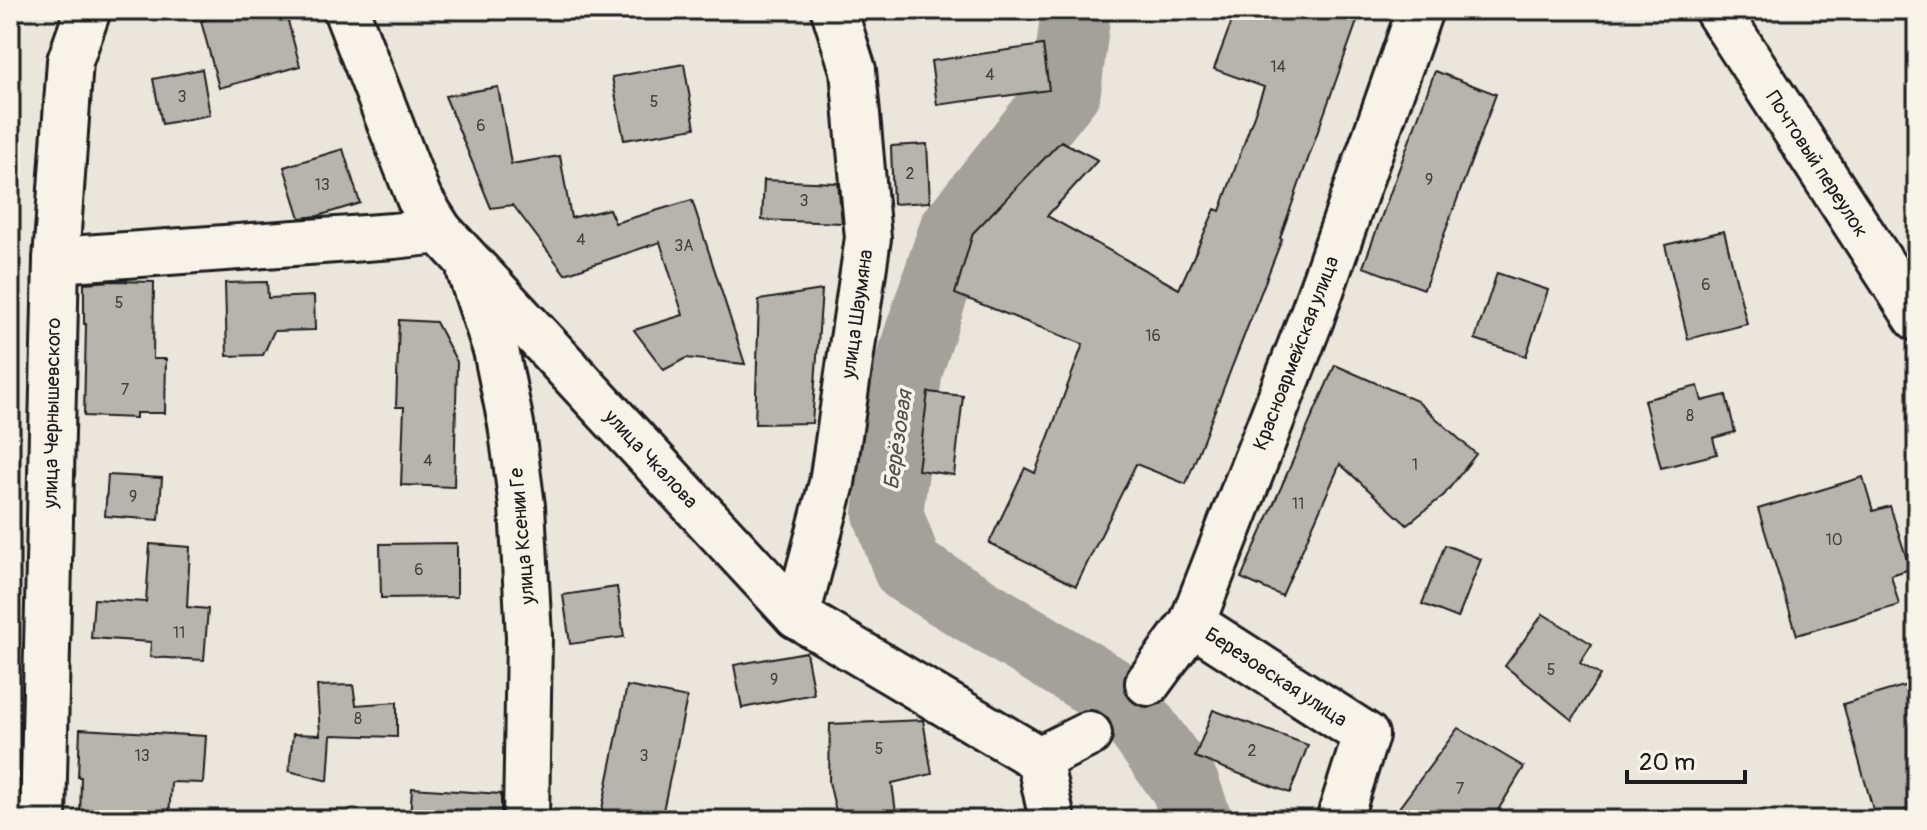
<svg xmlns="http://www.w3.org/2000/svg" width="1927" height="830" viewBox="0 0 1927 830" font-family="Pangolin,sans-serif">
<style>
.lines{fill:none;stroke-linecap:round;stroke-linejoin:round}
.river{stroke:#a3a19a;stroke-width:70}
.building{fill:#b6b4ac;stroke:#1c1c1c;stroke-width:2}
.minor-casing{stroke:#1c1c1c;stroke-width:50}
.tertiary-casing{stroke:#1c1c1c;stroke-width:50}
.minor{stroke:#f7f3e8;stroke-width:44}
.tertiary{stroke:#f7f3e8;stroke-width:44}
.labels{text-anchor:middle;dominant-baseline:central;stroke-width:7;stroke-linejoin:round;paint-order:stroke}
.number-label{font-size:16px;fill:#424240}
.street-label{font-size:20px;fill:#1c1c1c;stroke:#f7f3e8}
.water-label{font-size:22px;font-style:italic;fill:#52514e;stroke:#f7f3e8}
</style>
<rect width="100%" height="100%" fill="#eae6dc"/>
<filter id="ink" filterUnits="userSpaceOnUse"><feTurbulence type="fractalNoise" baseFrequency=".0125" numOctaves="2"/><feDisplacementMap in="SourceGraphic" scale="16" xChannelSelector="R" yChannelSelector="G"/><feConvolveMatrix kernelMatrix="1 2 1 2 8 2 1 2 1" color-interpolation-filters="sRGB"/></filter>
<g filter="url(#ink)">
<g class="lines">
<polyline class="river" points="1076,10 1066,90 954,230 908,369 888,513 908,569 1121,698 1185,786 1197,820"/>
</g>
<g class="building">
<polygon points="241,10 285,10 300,66 219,88 201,21"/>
<polygon points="1236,10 1361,10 1280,238 1282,239 1186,484 1136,464 1076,586 989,543 1025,468 1035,473 1083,344 955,294 973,233 1061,141 1098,160 1047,216 1179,289 1215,209 1220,211 1264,87 1214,69"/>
<polygon points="1043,45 1049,90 937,105 931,61"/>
<polygon points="684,64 695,128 624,140 612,77"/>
<polygon points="202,69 210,115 162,124 153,79"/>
<polygon points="1435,71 1496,94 1424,289 1363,267"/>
<polygon points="498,87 511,164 560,156 571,218 609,209 615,223 692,200 745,364 686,358 664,370 634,330 683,315 660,242 565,274 513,205 491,208 445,96"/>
<polygon points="927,144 930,202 893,204 891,146"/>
<polygon points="343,149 360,203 318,216 300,218 284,167"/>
<polygon points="764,180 838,183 842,223 762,220"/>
<polygon points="1724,231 1747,324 1688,339 1665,245"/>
<polygon points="1497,273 1548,290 1526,356 1475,339"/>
<polygon points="113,281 154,282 153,359 166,359 165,413 136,413 136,418 84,416 86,324 84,324 84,283"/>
<polygon points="267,282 268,298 314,296 315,330 274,331 263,355 227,356 225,283"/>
<polygon points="822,290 812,423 755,424 759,300"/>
<polygon points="399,320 436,322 457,362 454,487 401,485 404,407 396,407"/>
<polygon points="1335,365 1417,401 1476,454 1444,495 1407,525 1340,464 1282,596 1241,578"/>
<polygon points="1698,386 1702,401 1726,395 1735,432 1713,438 1717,454 1661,468 1644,400"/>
<polygon points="928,392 963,396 954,475 918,470"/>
<polygon points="108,475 162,478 159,520 105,516"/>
<polygon points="1863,477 1873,511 1890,506 1910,569 1891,575 1899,605 1797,635 1758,509"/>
<polygon points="457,543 457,597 381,598 380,544"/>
<polygon points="150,544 190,547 187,607 208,609 204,660 150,657 151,642 91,638 94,599 146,602"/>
<polygon points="1445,545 1481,559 1458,618 1422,604"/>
<polygon points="617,587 624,637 570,644 563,595"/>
<polygon points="1543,614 1592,644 1580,663 1600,675 1572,720 1505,666"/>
<polygon points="806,652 814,694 742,708 734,665"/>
<polygon points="1917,682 1917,820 1876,820 1843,704"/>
<polygon points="353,685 356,705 397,702 397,737 331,735 328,781 289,771 293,734 320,735 317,686"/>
<polygon points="627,686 687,698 661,820 632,820 601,814"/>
<polygon points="1213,710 1308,745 1290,793 1195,757"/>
<polygon points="923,720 932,774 892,783 897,820 838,820 829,782 830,724"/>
<polygon points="1458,728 1524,767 1492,820 1390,820"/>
<polygon points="80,729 206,736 203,783 171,782 169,820 80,820 81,777 78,777"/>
<polygon points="412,788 501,794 501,820 410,820"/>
</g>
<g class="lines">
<defs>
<g id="minor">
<polyline points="834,10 853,70 868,238 832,483 797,616 1039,759 1089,734"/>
<polyline points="1717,10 1917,318"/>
<polyline points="56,260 393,236 440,231"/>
<polyline points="1192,623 1366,735 1339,820"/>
<polyline points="1148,683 1192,623 1311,319 1420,10"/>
<polyline points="1039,759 1052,820"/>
</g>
<g id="tertiary">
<polyline points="346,10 419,198 440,231 797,616"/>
<polyline points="470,272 496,350 511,424 522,506 529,637 526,820"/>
<polyline points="43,820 56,260 70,61 88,10"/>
</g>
</defs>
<use href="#minor" class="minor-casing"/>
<use href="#tertiary" class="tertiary-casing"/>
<use href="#minor" class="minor"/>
<use href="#tertiary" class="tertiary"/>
</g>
</g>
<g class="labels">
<g class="number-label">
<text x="1278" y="67">14</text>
<text x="990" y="75">4</text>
<text x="182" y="97">3</text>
<text x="654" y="102">5</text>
<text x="481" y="126">6</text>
<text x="910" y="174">2</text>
<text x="1429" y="180">9</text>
<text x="322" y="185">13</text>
<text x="804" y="201">3</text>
<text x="581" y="240">4</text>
<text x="684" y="246">3А</text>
<text x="1706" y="285">6</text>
<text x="119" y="303">5</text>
<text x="1153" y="336">16</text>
<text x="125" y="390">7</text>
<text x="1690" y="416">8</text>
<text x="428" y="461">4</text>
<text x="1415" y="465">1</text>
<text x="133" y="497">9</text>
<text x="1298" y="504">11</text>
<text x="1834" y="540">10</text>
<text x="419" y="570">6</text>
<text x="179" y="633">11</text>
<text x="1551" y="670">5</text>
<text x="774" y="680">9</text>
<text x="358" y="719">8</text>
<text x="879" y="749">5</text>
<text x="1252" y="751">2</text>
<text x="142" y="756">13</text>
<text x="644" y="756">3</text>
<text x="1460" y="789">7</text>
</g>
<g class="street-label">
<text transform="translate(1817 164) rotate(57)">Почтовый переулок</text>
<text transform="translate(857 314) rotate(-82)">улица Шаумяна</text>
<text transform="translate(1296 353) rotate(-69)">Красноармейская улица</text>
<text transform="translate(52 413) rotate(-89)">улица Чернышевского</text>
<text transform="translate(651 459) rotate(47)">улица Чкалова</text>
<text transform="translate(522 536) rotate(-95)">улица Ксении Ге</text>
<text transform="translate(1276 677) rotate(33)">Березовская улица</text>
</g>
<g class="water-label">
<text transform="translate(898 440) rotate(-82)">Берёзовая</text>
</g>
</g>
<rect width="1927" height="830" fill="none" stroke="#f7f3e8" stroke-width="40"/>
<rect x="20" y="20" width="1887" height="790" fill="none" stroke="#1c1c1c" stroke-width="3" filter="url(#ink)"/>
<path d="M1627 770v12h118v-12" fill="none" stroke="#1c1c1c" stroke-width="4"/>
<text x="1639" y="770" font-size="24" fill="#1c1c1c" stroke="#f7f3e8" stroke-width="6" paint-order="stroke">20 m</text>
</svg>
